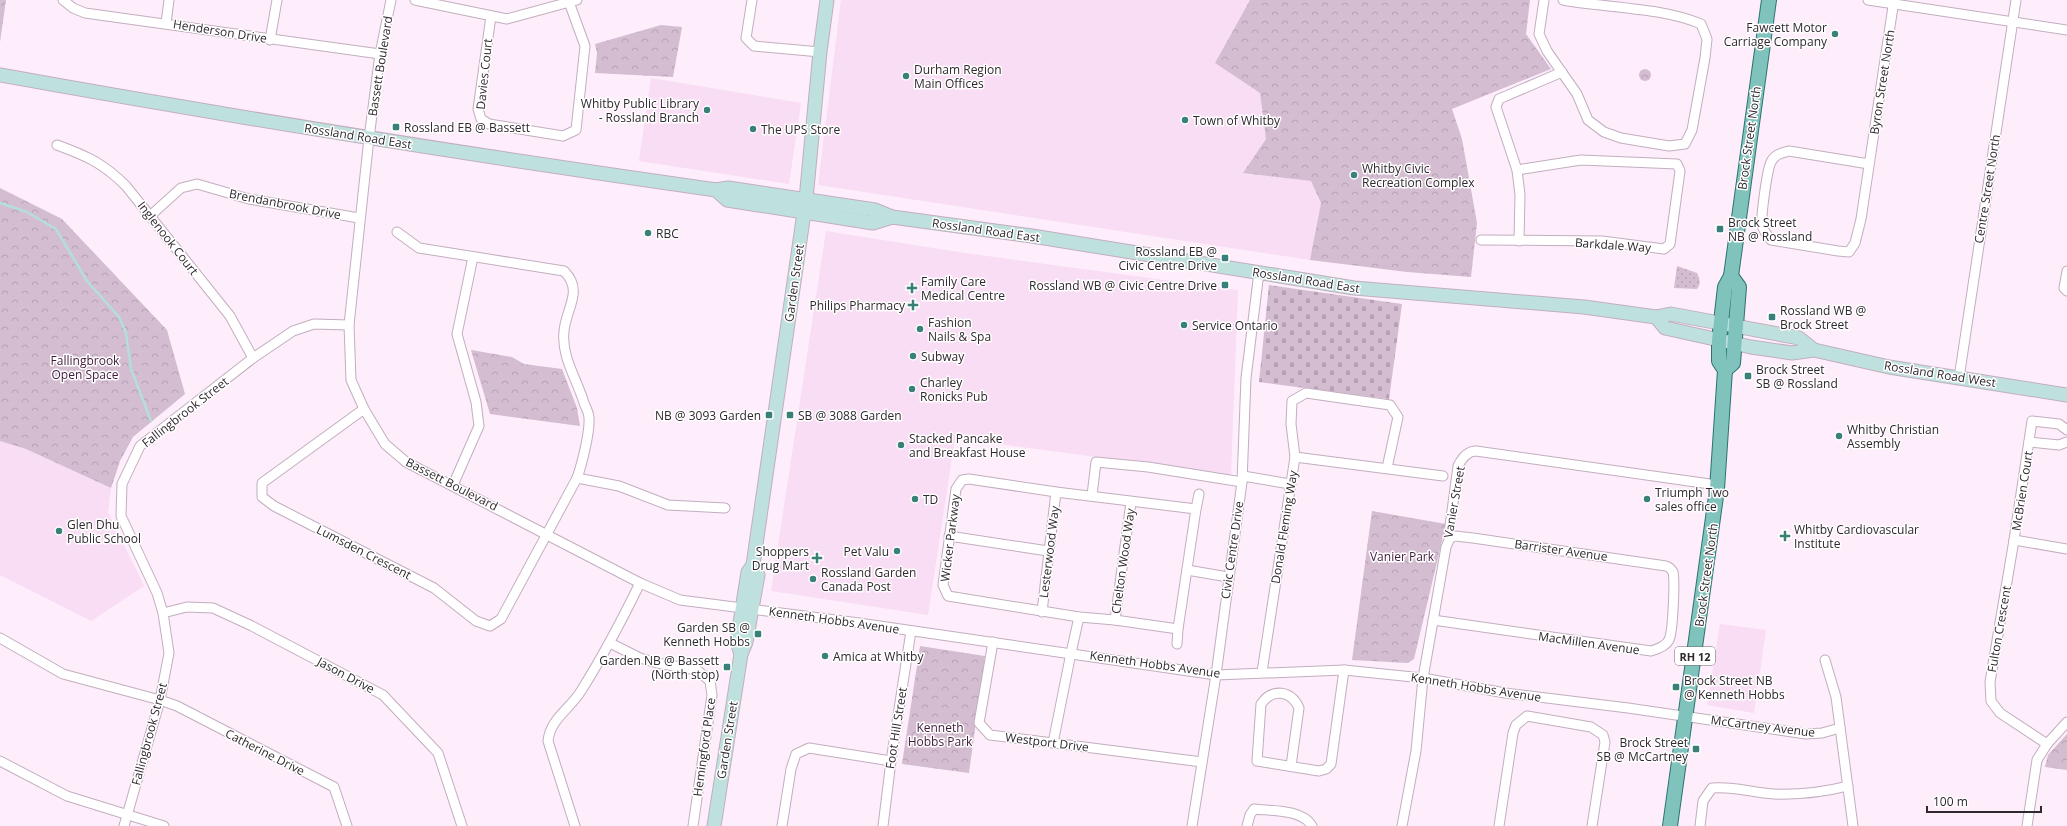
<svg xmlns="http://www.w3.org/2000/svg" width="2067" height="826" viewBox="0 0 2067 826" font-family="'Open Sans',sans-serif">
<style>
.built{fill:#f8ddf4}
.cemetery{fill:url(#cemetery-stones)}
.park{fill:url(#park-crowns)}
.garden{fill:url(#garden-dots)}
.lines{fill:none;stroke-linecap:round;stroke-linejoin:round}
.stream{stroke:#b3dfd9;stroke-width:2.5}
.street-casing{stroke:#c2aebf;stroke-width:11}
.secondary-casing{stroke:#c2aebf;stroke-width:15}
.primary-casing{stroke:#2c736e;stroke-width:16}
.street{stroke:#fff;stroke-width:9}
.secondary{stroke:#bfe1de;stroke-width:13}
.primary{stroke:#80c3bd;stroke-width:14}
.poi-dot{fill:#398078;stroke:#fff;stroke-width:1.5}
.labels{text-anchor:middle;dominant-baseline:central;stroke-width:3;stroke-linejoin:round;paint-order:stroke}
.shield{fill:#fff;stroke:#6d686d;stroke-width:1}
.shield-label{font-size:11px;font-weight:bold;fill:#2f282e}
.poi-label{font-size:12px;fill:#2f282e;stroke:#fff;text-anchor:start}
.street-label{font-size:12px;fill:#2f282e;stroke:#fff}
.park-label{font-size:12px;fill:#3f1a3c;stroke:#fff}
</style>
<defs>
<pattern id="cemetery-stones" width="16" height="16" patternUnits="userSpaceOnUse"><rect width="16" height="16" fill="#d4bcd1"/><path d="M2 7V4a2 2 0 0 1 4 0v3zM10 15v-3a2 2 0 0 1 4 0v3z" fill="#b6a2b4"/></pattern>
<pattern id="park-crowns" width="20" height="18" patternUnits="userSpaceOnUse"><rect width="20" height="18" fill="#d4bcd1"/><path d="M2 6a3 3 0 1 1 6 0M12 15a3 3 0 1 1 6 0" fill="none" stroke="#b6a2b4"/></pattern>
<pattern id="garden-dots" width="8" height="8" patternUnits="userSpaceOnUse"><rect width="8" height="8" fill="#d4bcd1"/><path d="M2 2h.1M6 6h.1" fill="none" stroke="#b6a2b4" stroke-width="1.8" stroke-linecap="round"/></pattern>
</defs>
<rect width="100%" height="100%" fill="#feedfb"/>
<g class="built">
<polygon points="841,0 1250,0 1215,63 1260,93 1266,139 1243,173 1311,181 1321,203 1310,260 818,185"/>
<polygon points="651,78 801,103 789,184 639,161"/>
<polygon points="826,231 965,253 1238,290 1231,475 955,438 928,615 771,591"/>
<polygon points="0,441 26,449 111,488 108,512 144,586 91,621 0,575"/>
<polygon points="1720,624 1766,630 1754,713 1707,705"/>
</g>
<polygon class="cemetery" points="1269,285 1402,304 1389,399 1259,382"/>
<g class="park">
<polygon points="0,0 6,0 0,42"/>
<polygon points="1250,0 1530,0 1526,34 1551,69 1452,109 1462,139 1477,223 1471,277 1407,272 1310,260 1321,203 1311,181 1243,173 1266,139 1260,93 1215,63"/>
<polygon points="661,25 682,27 673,77 595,73 597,53 595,44"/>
<circle cx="1645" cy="75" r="6"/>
<polygon points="0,188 62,219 167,330 185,394 133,437 120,461 111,488 26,449 0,441"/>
<polygon points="471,350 512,357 524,364 562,369 577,408 580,426 490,414"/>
<polygon points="1372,511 1446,524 1414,659 1408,663 1352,660"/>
<polygon points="920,646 985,656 969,773 902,764"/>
<polygon points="2067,734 2067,770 2045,767 2048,755"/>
</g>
<path class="garden" d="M 1677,266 L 1697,273 C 1700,279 1701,284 1697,289 L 1674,288 Z"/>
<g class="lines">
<polyline class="stream" points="0,203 27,212 56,229 87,281 119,317 126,333 131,369 151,421"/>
<defs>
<g id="street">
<polyline points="63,0 73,8 85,13 380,54"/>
<polyline points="391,0 380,54 369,138 349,325 351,380 364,409 385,444 406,462 640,583 680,600 859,623 1216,675 1344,670 1423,678 1505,693 1628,708 1806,734 1822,733 1840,728"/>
<polyline points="415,0 507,19 577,0"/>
<polyline points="752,0 746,38 754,46 820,52"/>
<path d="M 1544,0 L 1539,34 L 1547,51 L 1577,94 L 1588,120 L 1604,132 L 1621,138 L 1669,146 L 1685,144 L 1692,130 L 1705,58 L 1707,39 L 1701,24 C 1661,7 1606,8 1563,0"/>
<polyline points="1868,0 2067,30"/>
<polyline points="491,16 478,109 481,119 489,124 563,136 576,130 585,46 569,2"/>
<polyline points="166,23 169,0"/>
<polyline points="270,40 277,0"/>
<path d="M 57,145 C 87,156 103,163 126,186 L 230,316 L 253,358"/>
<path d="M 1869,164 L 1789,151 C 1782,153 1775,154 1771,162 C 1767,170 1761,215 1762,224 C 1763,231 1767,235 1771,240 L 1838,251 L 1849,252 L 1855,243 L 1861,219 L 1894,0"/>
<polyline points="150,216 181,188 197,184 249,199 359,218"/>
<polyline points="1481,240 1602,241 1664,249 1670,244 1680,171 1677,164 1581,160 1517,170"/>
<polyline points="1519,241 1520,195 1517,170 1496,107 1499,99 1562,72"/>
<polyline points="2067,271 2064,288 2067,291"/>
<polyline points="1959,378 2016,0"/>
<path d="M 364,409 L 262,483 L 262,497 L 274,506 L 434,588 L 476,621 L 490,626 L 501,619 L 577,478 C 582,464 590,432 589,418 C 589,413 586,408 584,403 C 577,379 561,357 564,331 C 566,308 584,291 564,271 L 419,248 L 397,232"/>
<polyline points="2029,442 2059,445 2067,442"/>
<polyline points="1295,457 1291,424 1292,401 1306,393 1390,405 1398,417 1387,468"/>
<polyline points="1243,476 1290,484"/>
<polyline points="577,478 619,486 668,505 725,508"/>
<polygon points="969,479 1056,492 1196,509 1178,629 1115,620 1079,617 948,596 943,585 956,489 962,480"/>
<polyline points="453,485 479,426 476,402 457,334 473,257"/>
<polyline points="1092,495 1096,462 1148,467 1242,482"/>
<polyline points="1196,509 1199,494"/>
<polyline points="949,536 1048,551"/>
<polyline points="2014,540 2067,549"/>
<polyline points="1187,570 1228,577"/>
<polyline points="1042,612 1056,492"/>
<polyline points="163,613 187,607 213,608 252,626 383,695 438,753 462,826"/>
<polyline points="1115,620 1131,502"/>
<path d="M 1433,620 L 1651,651 C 1658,649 1666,646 1669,640 C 1673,632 1675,581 1673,572 C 1671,569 1670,567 1666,566 L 1473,538 L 1455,536 L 1450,538"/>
<polyline points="0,638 63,674 160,700 177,706 334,787 347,826"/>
<polyline points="993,642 979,723 990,735 1202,762"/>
<polyline points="610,643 640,658 657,663 697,670 710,681 712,695 693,826"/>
<polyline points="1177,644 1178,629"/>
<polyline points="1825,660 1836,697 1853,826"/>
<polyline points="1262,672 1295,457 1443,476"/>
<polyline points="1053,743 1071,653 1079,617"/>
<polyline points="2047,744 2000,713 1991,701 1990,682 2014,540 2032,421 2059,424 2067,430"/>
<polyline points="0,761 67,796 164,826"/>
<path d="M 1291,766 L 1299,708 C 1291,690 1272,688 1261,704 L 1257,761 L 1319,771 L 1326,769 L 1331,764 L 1344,670"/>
<polyline points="124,826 160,700 169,653 163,613 157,593 121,516 122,484 140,446 253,358 293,331 314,324 349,325"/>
<path d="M 575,826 L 548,741 C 550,719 570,709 581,691 C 603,656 622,620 640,583"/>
<polyline points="782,826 791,769 796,754 809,748 891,761"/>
<polyline points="883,826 891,761 911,631"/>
<polyline points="1192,826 1216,675 1242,482 1246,378 1259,272"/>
<path d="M 1247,826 L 1250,815 L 1254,809 C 1271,811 1302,809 1312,826"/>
<path d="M 1402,826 L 1416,751 L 1423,678 L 1446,547 L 1450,538 L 1449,533 L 1458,466 C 1462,458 1467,451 1476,451 L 1717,485"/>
<polyline points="1499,826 1513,733 1516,725 1527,716 1591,727 1603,735 1605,742 1592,826"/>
<path d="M 1700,826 L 1703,801 L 1712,788 C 1735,786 1753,793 1774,794 C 1800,795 1824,792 1848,786"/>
<polyline points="2027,826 2037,760 2047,744 2067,722"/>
</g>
<g id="secondary">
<path d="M 0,75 C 238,118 477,156 716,190 L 728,188 L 875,210 L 892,217 L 1032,236 L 1354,288 L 1584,307 L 1656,317 L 1671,314 L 1799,338 L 1814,350"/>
<polyline points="716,190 727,200 873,223 892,217"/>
<polyline points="1656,317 1665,328 1751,347 1792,353 1814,350 1889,367 2067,395"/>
<polyline points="741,654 737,642 748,572 753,565 806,199 820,52 827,0"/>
<polyline points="714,826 741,654 746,642 758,575 753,565"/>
</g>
<g id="primary">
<polyline points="1725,370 1733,363 1739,287 1731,276"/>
<polyline points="1670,826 1717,489 1725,370 1719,361 1719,340 1725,287 1731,276 1769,0"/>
</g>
</defs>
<use href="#street" class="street-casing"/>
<use href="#secondary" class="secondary-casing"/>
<use href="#primary" class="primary-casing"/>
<use href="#street" class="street"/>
<use href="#secondary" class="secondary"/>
<use href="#primary" class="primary"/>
</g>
<g class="poi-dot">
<circle cx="1835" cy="34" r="4"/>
<circle cx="906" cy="76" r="4"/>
<circle cx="707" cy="110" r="4"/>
<circle cx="1185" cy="120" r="4"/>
<rect x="392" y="123" width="8" height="8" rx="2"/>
<circle cx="753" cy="129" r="4"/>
<circle cx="1354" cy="175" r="4"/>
<rect x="1716" y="225" width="8" height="8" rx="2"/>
<circle cx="648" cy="233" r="4"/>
<rect x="1221" y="254" width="8" height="8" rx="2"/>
<rect x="1221" y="281" width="8" height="8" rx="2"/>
<path d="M910 282h4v4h4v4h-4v4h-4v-4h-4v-4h4z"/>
<path d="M911 299h4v4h4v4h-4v4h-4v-4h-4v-4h4z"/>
<rect x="1768" y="313" width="8" height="8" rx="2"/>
<circle cx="1184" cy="325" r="4"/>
<circle cx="920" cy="329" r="4"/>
<circle cx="913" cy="356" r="4"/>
<rect x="1744" y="372" width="8" height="8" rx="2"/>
<circle cx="912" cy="389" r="4"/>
<rect x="765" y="411" width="8" height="8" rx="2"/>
<rect x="786" y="411" width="8" height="8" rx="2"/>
<circle cx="1839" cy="436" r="4"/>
<circle cx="901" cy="445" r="4"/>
<circle cx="915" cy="499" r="4"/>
<circle cx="1647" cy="499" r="4"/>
<circle cx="59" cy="531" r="4"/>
<path d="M1783 530h4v4h4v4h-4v4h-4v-4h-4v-4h4z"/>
<circle cx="897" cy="551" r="4"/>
<path d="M815 552h4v4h4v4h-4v4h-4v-4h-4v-4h4z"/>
<circle cx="813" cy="579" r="4"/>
<rect x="754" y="630" width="8" height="8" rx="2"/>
<circle cx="825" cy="656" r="4"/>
<rect x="723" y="663" width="8" height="8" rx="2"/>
<rect x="1672" y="683" width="8" height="8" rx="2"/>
<rect x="1692" y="745" width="8" height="8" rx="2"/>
</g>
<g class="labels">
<rect class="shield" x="1675" y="647" width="40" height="18" rx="3"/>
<g class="shield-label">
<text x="1695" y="656">RH 12</text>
</g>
<g class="poi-label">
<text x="1827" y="27" text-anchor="end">Fawcett Motor<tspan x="1827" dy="14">Carriage Company</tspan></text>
<text x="914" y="69">Durham Region<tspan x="914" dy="14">Main Offices</tspan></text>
<text x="699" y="103" text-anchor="end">Whitby Public Library<tspan x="699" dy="14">- Rossland Branch</tspan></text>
<text x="1193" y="120">Town of Whitby</text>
<text x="404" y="127">Rossland EB @ Bassett</text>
<text x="761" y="129">The UPS Store</text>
<text x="1362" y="168">Whitby Civic<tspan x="1362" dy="14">Recreation Complex</tspan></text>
<text x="1728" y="222">Brock Street<tspan x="1728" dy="14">NB @ Rossland</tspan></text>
<text x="656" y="233">RBC</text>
<text x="1217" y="251" text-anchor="end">Rossland EB @<tspan x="1217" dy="14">Civic Centre Drive</tspan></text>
<text x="921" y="281">Family Care<tspan x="921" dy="14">Medical Centre</tspan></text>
<text x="1217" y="285" text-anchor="end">Rossland WB @ Civic Centre Drive</text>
<text x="905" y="305" text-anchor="end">Philips Pharmacy</text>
<text x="1780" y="310">Rossland WB @<tspan x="1780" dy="14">Brock Street</tspan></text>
<text x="928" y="322">Fashion<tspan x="928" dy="14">Nails &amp; Spa</tspan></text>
<text x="1192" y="325">Service Ontario</text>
<text x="921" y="356">Subway</text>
<text x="1756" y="369">Brock Street<tspan x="1756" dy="14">SB @ Rossland</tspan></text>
<text x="920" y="382">Charley<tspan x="920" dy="14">Ronicks Pub</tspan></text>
<text x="761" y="415" text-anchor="end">NB @ 3093 Garden</text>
<text x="798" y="415">SB @ 3088 Garden</text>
<text x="1847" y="429">Whitby Christian<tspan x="1847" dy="14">Assembly</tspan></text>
<text x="909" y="438">Stacked Pancake<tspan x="909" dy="14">and Breakfast House</tspan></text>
<text x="1655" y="492">Triumph Two<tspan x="1655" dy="14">sales office</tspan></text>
<text x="923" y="499">TD</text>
<text x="67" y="524">Glen Dhu<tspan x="67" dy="14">Public School</tspan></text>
<text x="1794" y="529">Whitby Cardiovascular<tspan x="1794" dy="14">Institute</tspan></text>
<text x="809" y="551" text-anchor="end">Shoppers<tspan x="809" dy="14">Drug Mart</tspan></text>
<text x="889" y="551" text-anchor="end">Pet Valu</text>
<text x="821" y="572">Rossland Garden<tspan x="821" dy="14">Canada Post</tspan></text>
<text x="750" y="627" text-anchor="end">Garden SB @<tspan x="750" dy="14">Kenneth Hobbs</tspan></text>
<text x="833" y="656">Amica at Whitby</text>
<text x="719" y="660" text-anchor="end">Garden NB @ Bassett<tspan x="719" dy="14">(North stop)</tspan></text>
<text x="1684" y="680">Brock Street NB<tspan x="1684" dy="14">@ Kenneth Hobbs</tspan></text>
<text x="1688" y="742" text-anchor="end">Brock Street<tspan x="1688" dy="14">SB @ McCartney</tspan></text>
</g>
<g class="street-label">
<text transform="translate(220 31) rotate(9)">Henderson Drive</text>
<text transform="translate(380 66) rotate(-81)">Bassett Boulevard</text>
<text transform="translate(484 74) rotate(-84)">Davies Court</text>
<text transform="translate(1882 82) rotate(-81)">Byron Street North</text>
<text transform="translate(358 136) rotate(9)">Rossland Road East</text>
<text transform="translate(1749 138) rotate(-82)">Brock Street North</text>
<text transform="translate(1987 189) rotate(-81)">Centre Street North</text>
<text transform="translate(285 204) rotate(11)">Brendanbrook Drive</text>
<text transform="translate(986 230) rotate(8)">Rossland Road East</text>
<text transform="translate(168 238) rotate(52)">Inglenook Court</text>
<text transform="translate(1613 245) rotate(4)">Barkdale Way</text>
<text transform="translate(1306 280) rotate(9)">Rossland Road East</text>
<text transform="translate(794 283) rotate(-82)">Garden Street</text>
<text transform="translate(1940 374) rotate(9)">Rossland Road West</text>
<text transform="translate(185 412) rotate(-38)">Fallingbrook Street</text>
<text transform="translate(452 484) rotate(27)">Bassett Boulevard</text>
<text transform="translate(2022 491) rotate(-81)">McBrien Court</text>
<text transform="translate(1454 502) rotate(-80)">Vanier Street</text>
<text transform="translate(1284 527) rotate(-81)">Donald Fleming Way</text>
<text transform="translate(950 538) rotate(-83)">Wicker Parkway</text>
<text transform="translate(1232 550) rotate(-82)">Civic Centre Drive</text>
<text transform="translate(1561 550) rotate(8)">Barrister Avenue</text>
<text transform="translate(364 552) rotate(27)">Lumsden Crescent</text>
<text transform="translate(1049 552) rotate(-83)">Lesterwood Way</text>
<text transform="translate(1123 561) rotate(-82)">Chelton Wood Way</text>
<text transform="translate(1706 575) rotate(-82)">Brock Street North</text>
<text transform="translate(834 620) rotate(8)">Kenneth Hobbs Avenue</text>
<text transform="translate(1999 629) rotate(-80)">Fulton Crescent</text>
<text transform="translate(1589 643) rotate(8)">MacMillen Avenue</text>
<text transform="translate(1155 664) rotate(8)">Kenneth Hobbs Avenue</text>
<text transform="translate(346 675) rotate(28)">Jason Drive</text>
<text transform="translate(1476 687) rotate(9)">Kenneth Hobbs Avenue</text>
<text transform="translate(1763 726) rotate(7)">McCartney Avenue</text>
<text transform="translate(896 728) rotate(-81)">Foot Hill Street</text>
<text transform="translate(149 734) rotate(-75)">Fallingbrook Street</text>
<text transform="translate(727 740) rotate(-81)">Garden Street</text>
<text transform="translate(1047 742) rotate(7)">Westport Drive</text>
<text transform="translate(704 747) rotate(-82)">Hemingford Place</text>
<text transform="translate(265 752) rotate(27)">Catherine Drive</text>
</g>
<g class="park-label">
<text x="85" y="360">Fallingbrook<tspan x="85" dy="14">Open Space</tspan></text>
<text x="1402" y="556">Vanier Park</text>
<text x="940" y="727">Kenneth<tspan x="940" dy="14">Hobbs Park</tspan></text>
</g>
</g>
<path d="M1927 806v6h114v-6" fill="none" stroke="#2f282e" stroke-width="2"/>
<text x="1933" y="806" font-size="12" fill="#2f282e" stroke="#ffffff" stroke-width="3" paint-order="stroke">100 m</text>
</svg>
